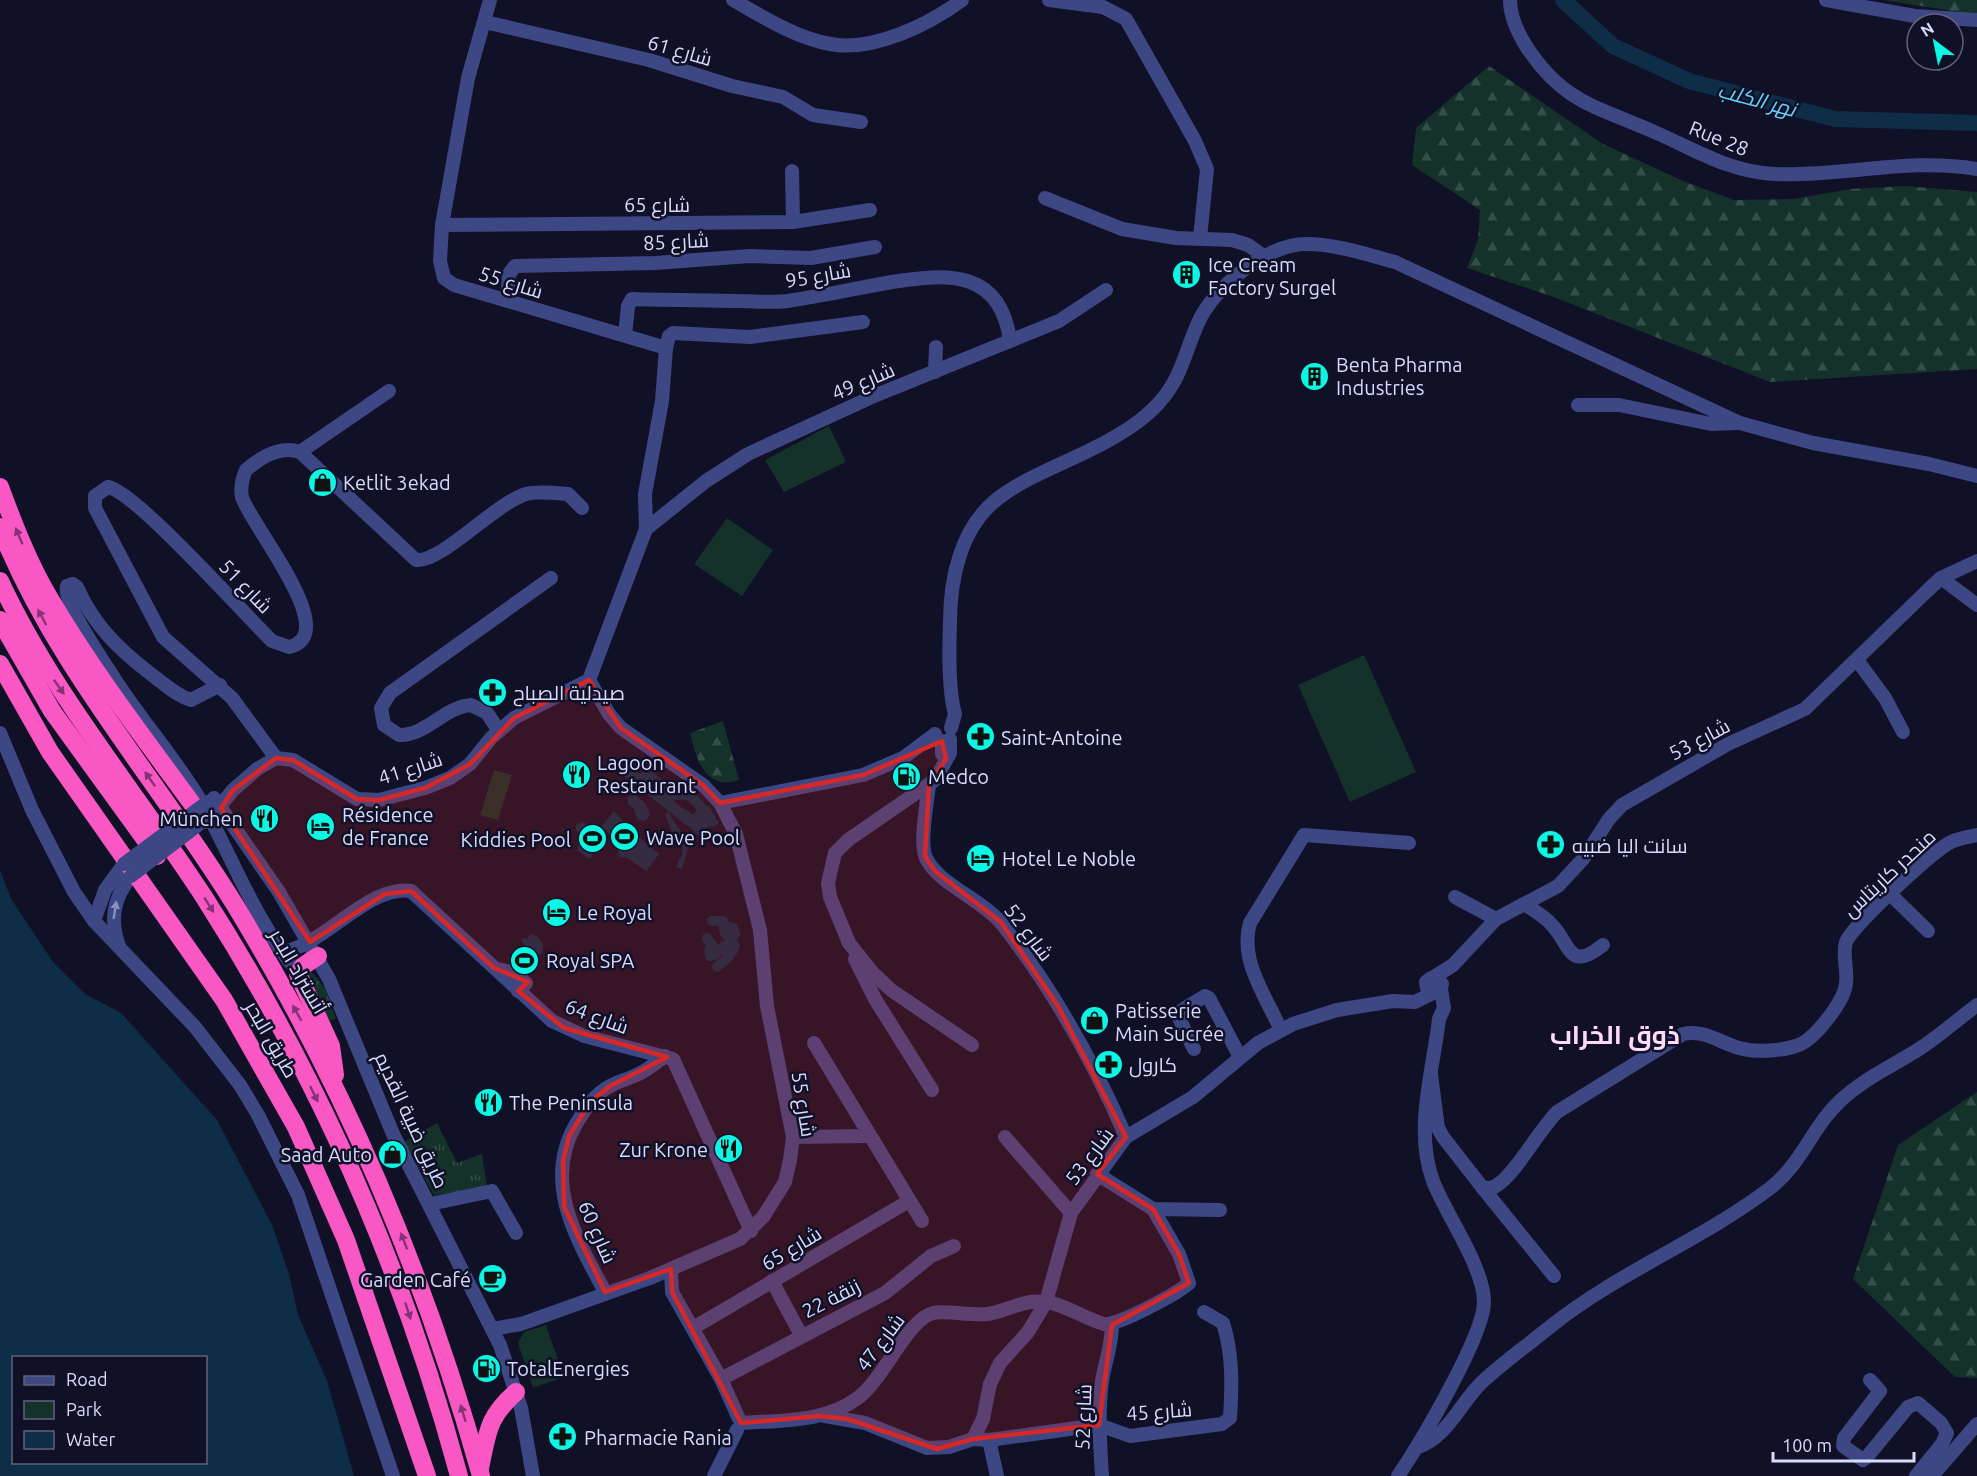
<svg xmlns="http://www.w3.org/2000/svg" width="1977" height="1476" viewBox="0 0 1977 1476" font-family="Ubuntu,Cairo,sans-serif">
<style>
.grass{fill:url(#grass-tufts)}
.forest{fill:url(#forest-firs)}
.park{fill:#14312a}
.water{fill:#0e2e48;fill-rule:evenodd}
.lines{fill:none;stroke-linecap:round;stroke-linejoin:round}
.stream{stroke:#0e2e48;stroke-width:3}
.canal{stroke:#0e2e48;stroke-width:10}
.river{stroke:#0e2e48;stroke-width:16}
.minor{stroke:#3d4784;stroke-width:14}
.highway{stroke:#f957c3;stroke-width:18}
.minor-bridge{stroke:#3d4784;stroke-width:14}
.oneway{fill:#843475}
.oneway2{fill:#8a90c1}
.marked{fill:#d62828;fill-opacity:0.2;stroke:#d62828;stroke-width:4.5;stroke-linejoin:round}
.labels{text-anchor:middle;dominant-baseline:central;stroke-width:5;stroke-linejoin:round;paint-order:stroke}
.street-label{font-size:20px;fill:#d8dafe;stroke:#101127}
.poi-label{font-size:20px;fill:#d8dafe;stroke:#101127;text-anchor:start}
.water-label{font-size:21px;font-style:italic;fill:#69d1fa;stroke:#101127}
.district-label{font-size:26px;font-weight:bold;fill:#fedaf7;stroke:#101127}
</style>
<defs>
<pattern id="grass-tufts" width="24" height="20" patternUnits="userSpaceOnUse" patternTransform="scale(1.5)"><rect width="24" height="20" fill="#14312a"/><path d="M3 7l-1-3M5 7V3M7 7l1-3M15 17l-1-3M17 17v-4M19 17l1-3" fill="none" stroke="#354e4a"/></pattern>
<pattern id="forest-firs" width="22" height="20" patternUnits="userSpaceOnUse" patternTransform="scale(1.5)"><rect width="22" height="20" fill="#14312a"/><path d="M5 1l3.5 6h-7zM16 11l3.5 6h-7z" fill="#354e4a"/></pattern>
</defs>
<rect width="100%" height="100%" fill="#101127"/>
<g class="grass">
<polygon points="310,970 325,988 336,1019 328,1021 307,973"/>
<polygon points="437,1123 457,1163 482,1154 487,1187 434,1195 404,1142"/>
</g>
<g class="forest">
<polygon points="1884,0 1977,0 1977,15"/>
<polygon points="1489,66 1603,144 1683,181 1734,200 1793,199 1851,189 1905,186 1977,192 1977,369 1770,382 1551,296 1467,268 1478,240 1480,210 1412,165 1416,128"/>
<path d="M 723,721 L 739,780 C 706,791 696,760 690,733 Z"/>
<polygon points="1977,1092 1977,1378 1955,1377 1853,1279 1898,1145"/>
</g>
<g class="park">
<polygon points="829,426 846,462 784,492 765,460"/>
<polygon points="727,518 773,550 742,596 694,564"/>
<polygon points="1364,655 1416,772 1350,802 1298,685"/>
<polygon points="494,770 512,775 498,820 480,815"/>
<polygon points="546,1325 564,1377 533,1388 518,1343 524,1332"/>
</g>
<g class="water">
<polygon points="634,794 645,803 650,815 645,821 638,820 634,809 628,804 627,798"/>
<polygon points="708,805 719,823 714,827 708,826 702,839 687,824 700,806"/>
<polygon points="614,811 634,833 659,854 646,871 626,857 620,858 615,841 606,830 603,833 599,830"/>
<polygon points="668,812 689,844 682,869 676,867 682,855 682,846 675,839 665,815"/>
<polygon points="582,822 588,825 589,830 597,835 591,847 592,858 587,858 578,850 578,844 588,841 586,833 580,834 576,830 576,825"/>
<path d="M 0,870 L 11,899 L 53,962 L 85,994 L 121,1013 L 217,1120 L 272,1225 L 289,1274 L 298,1315 L 327,1381 L 354,1476 L 0,1476 ZM 14,1358 L 206,1358 L 206,1462 L 14,1462 Z"/>
<polygon points="531,934 538,937 543,945 542,953 534,959 521,954 526,949 521,938 527,939"/>
</g>
<g class="lines">
<g class="stream">
<polyline points="632,768 644,781 655,786 668,801 693,816"/>
<polyline points="648,784 670,799 691,819"/>
</g>
<g class="canal">
<polyline points="626,771 689,821"/>
<path d="M 644,777 L 650,776 L 672,795 C 689,795 687,791 700,806"/>
<path d="M 712,921 L 723,921 C 725,928 722,935 731,937 L 735,934 L 733,928 L 727,926 L 725,927 C 724,932 725,934 729,937 L 734,933 L 733,928 L 727,927 L 725,931 C 728,937 731,941 735,946 L 732,952 L 730,954 L 724,950 L 724,946 L 731,944 C 735,955 724,960 717,967"/>
<polyline points="707,938 716,950 716,954 710,956 709,950"/>
</g>
<polyline class="river" points="1563,0 1613,46 1689,81 1835,119 1977,123"/>
<g class="minor">
<polyline points="490,0 468,78 442,225 440,261 444,278 454,285 666,348 662,401 645,494 646,529 589,680"/>
<path d="M 733,0 C 763,17 796,38 830,44 C 873,52 928,25 962,0"/>
<polyline points="1049,0 1103,7 1126,19 1195,141 1207,169 1200,238"/>
<path d="M 1510,0 C 1510,16 1518,33 1526,46 C 1564,105 1600,107 1659,134 C 1697,151 1731,172 1774,174 C 1843,177 1908,157 1977,169"/>
<polyline points="1826,0 1915,16 1977,20"/>
<polyline points="485,22 649,60 732,86 783,97 813,115 861,122"/>
<polyline points="792,171 793,222"/>
<polyline points="1045,198 1122,229 1176,238 1232,240 1248,245 1265,257"/>
<polyline points="442,225 793,222 870,210"/>
<polyline points="507,300 509,274 515,266 655,263 750,256 811,258 875,247"/>
<path d="M 625,335 L 628,306 L 632,299 C 667,300 702,300 737,301 C 754,301 772,303 788,301 C 823,296 857,288 892,282 C 948,273 1001,270 1010,341"/>
<polyline points="666,348 669,336 673,333 750,337 863,322"/>
<polyline points="935,372 936,347"/>
<polyline points="1578,405 1619,405 1711,424 1738,423"/>
<polyline points="300,452 389,391"/>
<polyline points="646,529 706,481 748,454 874,396 1059,321 1106,290"/>
<polyline points="1941,578 1977,605"/>
<polyline points="1857,660 1885,698 1903,732"/>
<path d="M 220,685 L 191,700 C 177,696 167,686 156,678 C 122,652 94,627 77,587 L 73,584 L 67,586 C 62,604 104,661 114,678 C 142,722 178,761 203,805 C 234,861 256,923 298,972"/>
<path d="M 951,728 L 955,714 C 948,689 949,649 950,623 C 950,580 960,529 996,500 C 1022,479 1058,466 1088,451 C 1111,440 1133,428 1152,410 C 1181,383 1183,356 1198,323 C 1213,288 1267,244 1306,244 C 1336,244 1366,254 1395,262 L 1740,423 L 1813,443 L 1929,464 L 1977,476"/>
<path d="M 499,731 L 487,713 L 471,705 C 444,707 426,736 399,735 L 384,725 L 381,708 L 390,693 L 551,578"/>
<polyline points="0,733 32,810 74,892 94,921 195,1027 240,1085 258,1115 298,1195 393,1476"/>
<polyline points="950,739 950,753 935,780 848,840 835,853 828,883 830,897 849,943 873,973 891,990 972,1045"/>
<polyline points="942,741 942,754 946,759"/>
<path d="M 276,758 L 232,698 L 163,637 L 95,508 L 95,496 L 108,487 C 136,492 244,614 272,641 L 289,647 C 344,635 249,523 242,497 C 240,487 242,479 246,470 C 261,457 280,445 300,452 L 416,560 C 441,563 494,504 526,494 C 538,491 556,493 568,494 L 582,508"/>
<path d="M 929,785 C 927,803 919,844 926,858 C 939,885 982,899 1002,924 C 1052,988 1094,1063 1126,1137"/>
<polyline points="214,798 279,892 329,979 393,1134 500,1345 521,1408 533,1476"/>
<polyline points="720,803 863,775 903,758 935,734"/>
<polyline points="215,812 233,790 257,769 276,758 293,760 357,799 379,800 425,788 450,778 470,764 491,738 514,718 589,680"/>
<polyline points="1890,894 1928,931"/>
<polyline points="1455,897 1496,919"/>
<path d="M 1524,904 C 1533,910 1544,916 1551,924 C 1571,944 1568,973 1603,945"/>
<polyline points="94,921 105,890 124,864"/>
<path d="M 119,946 C 109,919 114,898 131,876"/>
<path d="M 283,952 C 327,943 368,885 411,891 L 552,1021 L 584,1036 L 673,1059 L 751,1231"/>
<polyline points="855,959 875,999 932,1090"/>
<polyline points="498,969 510,972 526,983 518,991"/>
<polyline points="1434,977 1453,965 1496,919 1558,886 1583,859 1609,819 1622,805 1728,744 1805,709 1928,590 1941,578 1977,561"/>
<path d="M 1281,1030 C 1266,997 1239,960 1250,923 L 1304,835 L 1409,843"/>
<polyline points="814,1043 922,1221"/>
<polyline points="1194,1049 1178,1016 1182,1010 1205,996 1209,998 1240,1057"/>
<path d="M 1431,1075 L 1438,1128 L 1443,1137 L 1482,1187 C 1490,1189 1494,1188 1500,1183 C 1518,1169 1538,1132 1557,1112 L 1683,1034 C 1703,1029 1719,1042 1739,1048 C 1756,1053 1785,1051 1801,1044 C 1817,1036 1845,1000 1846,983 C 1848,970 1842,955 1846,942 C 1852,926 1933,851 1951,842 C 1959,838 1968,837 1977,835"/>
<polyline points="793,1137 869,1136"/>
<polyline points="1005,1137 1071,1213"/>
<polyline points="1097,1174 1153,1209 1220,1210"/>
<polyline points="1482,1187 1554,1276"/>
<polyline points="430,1204 492,1191 516,1233"/>
<polyline points="671,1269 672,1292 721,1379 739,1419"/>
<polyline points="772,1281 801,1335"/>
<path d="M 605,1292 C 577,1239 542,1183 576,1124 C 583,1112 590,1101 601,1092 C 611,1083 623,1081 634,1076 C 645,1072 656,1063 665,1056"/>
<polyline points="693,1328 909,1201"/>
<polyline points="492,1329 521,1324 650,1278 740,1239 763,1217 785,1182 790,1160 793,1137 767,1006 760,930 736,834 720,803 703,785 621,728 609,714 589,680"/>
<polyline points="721,1379 885,1293 931,1256 954,1246"/>
<polyline points="1870,1380 1880,1391 1844,1438 1843,1446 1863,1460 1867,1457 1908,1407 1918,1403 1941,1423 1947,1433 1942,1444 1916,1476"/>
<path d="M 825,1416 L 865,1423 L 927,1448 L 949,1447 L 973,1439 L 989,1440 L 1099,1425 L 1130,1436 L 1222,1424 L 1230,1418 C 1232,1386 1233,1354 1223,1323 L 1204,1312"/>
<path d="M 741,1423 C 780,1420 826,1423 859,1397 C 884,1378 908,1319 933,1313 C 946,1310 971,1316 988,1314 C 1007,1311 1024,1299 1045,1302 C 1065,1304 1085,1319 1104,1324 C 1116,1327 1180,1292 1189,1283 L 1179,1254 L 1153,1209"/>
<polyline points="973,1439 983,1419 990,1384 1000,1363 1028,1332 1046,1302 1071,1213 1126,1137 1193,1097 1258,1043 1293,1024 1337,1010 1393,1001 1415,1002 1441,989 1442,984 1437,978 1431,978 1426,982 1427,989 1432,993"/>
<polyline points="989,1440 997,1476"/>
<path d="M 1418,1447 C 1447,1437 1460,1404 1481,1383 C 1502,1363 1528,1345 1551,1326 C 1619,1272 1700,1241 1769,1189 C 1803,1163 1812,1127 1840,1101 C 1862,1080 1890,1067 1916,1051 C 1937,1038 1957,1020 1977,1005"/>
<polyline points="714,1476 737,1430"/>
<path d="M 1102,1476 C 1100,1444 1098,1413 1102,1381 C 1105,1362 1112,1345 1112,1325"/>
<path d="M 1398,1476 C 1419,1445 1484,1336 1484,1302 C 1484,1267 1446,1215 1433,1181 C 1414,1130 1433,1071 1439,1019 L 1444,1008 L 1441,989"/>
<polyline points="1932,1476 1977,1424"/>
</g>
<g class="highway">
<path d="M 0,487 C 14,525 29,564 50,599 C 96,677 151,747 204,820"/>
<path d="M 0,527 C 56,668 156,777 235,905 C 345,1086 424,1272 481,1476"/>
<path d="M 0,581 C 53,695 136,792 204,897 C 318,1075 404,1272 459,1476"/>
<polyline points="0,620 52,711 157,856"/>
<polyline points="0,664 50,752 224,1000 296,1127 346,1240 427,1476"/>
<polyline points="318,956 303,966 298,974 331,1046 335,1075"/>
<path d="M 480,1468 C 488,1431 487,1418 516,1392"/>
</g>
<g class="minor-bridge">
<polyline points="124,864 208,802"/>
<polyline points="131,876 215,812"/>
</g>
</g>
<defs><path id="oneway-solid" d="M-6-.8H1V-3.2L6.5 0L1 3.2V.8H-6Z" transform="scale(1.5)"/></defs>
<g class="oneway">
<use href="#oneway-solid" transform="translate(19 536) rotate(-113)"/>
<use href="#oneway-solid" transform="translate(42 617) rotate(-118)"/>
<use href="#oneway-solid" transform="translate(59 687) rotate(55)"/>
<use href="#oneway-solid" transform="translate(150 779) rotate(-125)"/>
<use href="#oneway-solid" transform="translate(209 905) rotate(58)"/>
<use href="#oneway-solid" transform="translate(297 1013) rotate(-119)"/>
<use href="#oneway-solid" transform="translate(314 1094) rotate(64)"/>
<use href="#oneway-solid" transform="translate(404 1241) rotate(-111)"/>
<use href="#oneway-solid" transform="translate(408 1311) rotate(72)"/>
<use href="#oneway-solid" transform="translate(463 1413) rotate(-107)"/>
</g>
<use class="oneway2" href="#oneway-solid" transform="translate(115 910) rotate(-81)"/>
<path class="marked" d="M 589,680 L 621,728 L 703,785 L 720,803 L 863,775 L 942,741 L 946,759 L 929,785 L 925,856 L 935,871 L 1001,922 L 1058,1006 L 1126,1137 L 1097,1174 L 1153,1209 L 1179,1254 L 1189,1283 L 1112,1325 L 1099,1425 L 973,1439 L 937,1449 L 847,1419 L 820,1416 L 741,1423 L 672,1292 L 671,1269 L 605,1292 L 564,1207 L 563,1161 L 569,1136 L 590,1102 L 610,1086 L 667,1057 L 564,1028 L 518,991 L 528,982 L 494,968 L 411,891 L 385,894 L 310,942 L 221,808 L 233,790 L 276,758 L 293,760 L 357,799 L 379,800 L 425,788 L 470,764 L 514,718 Z"/>
<defs>
<symbol id="building-disc" viewBox="-11 -11 22 22"><circle r="9.5" fill="#0bf7e3" stroke="#101127"/><path d="M-4-6H4V6H1V3H-1V6H-4ZM-2.5-4.3h1.7v1.8h-1.7ZM.8-4.3h1.7v1.8H.8ZM-2.5-1h1.7V.8h-1.7ZM.8-1h1.7V.8H.8Z" fill="#111"/></symbol>
<symbol id="shop-disc" viewBox="-11 -11 22 22"><circle r="9.5" fill="#0bf7e3" stroke="#101127"/><path d="M-5-2.5h2.3a2.7 3.5 0 0 1 5.4 0H5L5.5 6h-11ZM-1.5-2.5h3a1.5 2.3 0 0 0-3 0Z" fill="#111"/></symbol>
<symbol id="pharmacy-disc" viewBox="-11 -11 22 22"><circle r="9.5" fill="#0bf7e3" stroke="#101127"/><path d="M-2-6h4v4h4v4h-4v4h-4v-4h-4v-4h4Z" fill="#111"/></symbol>
<symbol id="restaurant-disc" viewBox="-11 -11 22 22"><circle r="9.5" fill="#0bf7e3" stroke="#101127"/><path d="M-5-6h1v4h1v-4h1v4h1v-4h1v5L-1.5 .5V6h-2V.5L-5-1ZM5-6V6H3V1.5H1.5Q1.5-4 5-6Z" fill="#111"/></symbol>
<symbol id="fuel-disc" viewBox="-11 -11 22 22"><circle r="9.5" fill="#0bf7e3" stroke="#101127"/><path d="M-5.5-6h7V0h2V4h1.3V-2.5L3-4.5l.8-.8L6-3V5H2.5V1h-1V6h-7ZM-4.2-4.7v3.2H.2V-4.7Z" fill="#111"/></symbol>
<symbol id="hotel-disc" viewBox="-11 -11 22 22"><circle r="9.5" fill="#0bf7e3" stroke="#101127"/><path d="M-6-4.5h1.5V1H6V5H4.5V3h-9V5H-6ZM-4 0a1.8 1.8 0 1 1 3.6 0ZM.5 0V-2.5h3Q6-2.5 6 0Z" fill="#111"/></symbol>
<symbol id="stadium-disc" viewBox="-11 -11 22 22"><circle r="9.5" fill="#0bf7e3" stroke="#101127"/><path d="M0-5a6.5 5 0 1 0 0 10a6.5 5 0 1 0 0-10ZM-3.5-1.8h7v3.6h-7Z" fill="#111"/></symbol>
<symbol id="cafe-disc" viewBox="-11 -11 22 22"><circle r="9.5" fill="#0bf7e3" stroke="#101127"/><path d="M-5.5-4.5H6V0H3Q3 3.5 0 3.5H-2.5Q-5.5 3.5-5.5 0ZM3-3.2v2h1.7v-2ZM-6 4.5H4V6H-6Z" fill="#111"/></symbol>
</defs>
<g fill-rule="evenodd">
<use href="#building-disc" x="1170" y="258" width="33" height="33"/>
<use href="#building-disc" x="1298" y="360" width="33" height="33"/>
<use href="#shop-disc" x="306" y="466" width="33" height="33"/>
<use href="#pharmacy-disc" x="476" y="676" width="33" height="33"/>
<use href="#pharmacy-disc" x="964" y="720" width="33" height="33"/>
<use href="#restaurant-disc" x="560" y="758" width="33" height="33"/>
<use href="#fuel-disc" x="890" y="760" width="33" height="33"/>
<use href="#restaurant-disc" x="248" y="802" width="33" height="33"/>
<use href="#hotel-disc" x="304" y="810" width="33" height="33"/>
<use href="#stadium-disc" x="608" y="820" width="33" height="33"/>
<use href="#stadium-disc" x="576" y="822" width="33" height="33"/>
<use href="#pharmacy-disc" x="1534" y="828" width="33" height="33"/>
<use href="#hotel-disc" x="964" y="842" width="33" height="33"/>
<use href="#hotel-disc" x="540" y="896" width="33" height="33"/>
<use href="#stadium-disc" x="508" y="944" width="33" height="33"/>
<use href="#shop-disc" x="1078" y="1004" width="33" height="33"/>
<use href="#pharmacy-disc" x="1092" y="1048" width="33" height="33"/>
<use href="#restaurant-disc" x="472" y="1086" width="33" height="33"/>
<use href="#restaurant-disc" x="712" y="1132" width="33" height="33"/>
<use href="#shop-disc" x="376" y="1138" width="33" height="33"/>
<use href="#cafe-disc" x="476" y="1262" width="33" height="33"/>
<use href="#fuel-disc" x="470" y="1352" width="33" height="33"/>
<use href="#pharmacy-disc" x="546" y="1420" width="33" height="33"/>
</g>
<g class="labels">
<g class="street-label">
<text transform="translate(680 50) rotate(16)">شارع 61</text>
<text transform="translate(1719 138) rotate(22)">Rue 28</text>
<text x="657" y="204">شارع 65</text>
<text transform="translate(676 241) rotate(-3)">شارع 85</text>
<text transform="translate(818 275) rotate(-10)">شارع 95</text>
<text transform="translate(511 282) rotate(17)">شارع 55</text>
<text transform="translate(863 381) rotate(-23)">شارع 49</text>
<text transform="translate(246 586) rotate(46)">شارع 51</text>
<text transform="translate(1699 739) rotate(-28)">شارع 53</text>
<text transform="translate(410 768) rotate(-18)">شارع 41</text>
<text transform="translate(1889 873) rotate(-43)">منحدر كاريتاس</text>
<text transform="translate(1029 932) rotate(53)">شارع 52</text>
<text transform="translate(299 971) rotate(60)">أتستراد البحر</text>
<text transform="translate(597 1016) rotate(20)">شارع 64</text>
<text transform="translate(272 1039) rotate(60)">طريق البحر</text>
<text transform="translate(804 1104) rotate(81)">شارع 55</text>
<text transform="translate(412 1120) rotate(65)">طريق ضبية القديم</text>
<text transform="translate(1089 1156) rotate(-53)">شارع 53</text>
<text transform="translate(598 1232) rotate(66)">شارع 60</text>
<text transform="translate(791 1248) rotate(-31)">شارع 65</text>
<text transform="translate(831 1298) rotate(-27)">زنقة 22</text>
<text transform="translate(880 1342) rotate(-53)">شارع 47</text>
<text transform="translate(1159 1411) rotate(-4)">شارع 45</text>
<text transform="translate(1083 1417) rotate(-88)">شارع 52</text>
</g>
<g class="poi-label">
<text x="1208" y="264">Ice Cream<tspan x="1208" dy="23">Factory Surgel</tspan></text>
<text x="1336" y="364">Benta Pharma<tspan x="1336" dy="23">Industries</tspan></text>
<text x="343" y="482">Ketlit 3ekad</text>
<text x="513" y="692">صيدلية الصباح</text>
<text x="1001" y="737">Saint-Antoine</text>
<text x="597" y="762">Lagoon<tspan x="597" dy="23">Restaurant</tspan></text>
<text x="928" y="776">Medco</text>
<text x="342" y="814">Résidence<tspan x="342" dy="23">de France</tspan></text>
<text x="243" y="818" text-anchor="end">München</text>
<text x="646" y="837">Wave Pool</text>
<text x="571" y="839" text-anchor="end">Kiddies Pool</text>
<text x="1572" y="845">سانت اليا ضبيه</text>
<text x="1002" y="858">Hotel Le Noble</text>
<text x="577" y="912">Le Royal</text>
<text x="546" y="960">Royal SPA</text>
<text x="1115" y="1010">Patisserie<tspan x="1115" dy="23">Main Sucrée</tspan></text>
<text x="1129" y="1064">كارول</text>
<text x="509" y="1102">The Peninsula</text>
<text x="708" y="1149" text-anchor="end">Zur Krone</text>
<text x="372" y="1154" text-anchor="end">Saad Auto</text>
<text x="471" y="1279" text-anchor="end">Garden Café</text>
<text x="507" y="1368">TotalEnergies</text>
<text x="584" y="1437">Pharmacie Rania</text>
</g>
<g class="water-label">
<text transform="translate(1757 99) rotate(15)">نهر الكلب</text>
</g>
<g class="district-label">
<text x="1615" y="1034">ذوق الخراب</text>
</g>
</g>
<rect x="12" y="1356" width="195" height="108" fill="#101127" stroke="#60617d" stroke-width="1.5"/>
<rect x="24" y="1376" width="30" height="9" fill="#3d4784" stroke="#60617d" stroke-width="1.5"/>
<text x="66" y="1386" font-size="18" fill="#d8dafe">Road</text>
<rect x="24" y="1401" width="30" height="18" fill="#14312a" stroke="#60617d" stroke-width="1.5"/>
<text x="66" y="1416" font-size="18" fill="#d8dafe">Park</text>
<rect x="24" y="1431" width="30" height="18" fill="#0e2e48" stroke="#60617d" stroke-width="1.5"/>
<text x="66" y="1446" font-size="18" fill="#d8dafe">Water</text>
<g transform="translate(1935 42) rotate(328)"><circle r="28" fill="#101127" stroke="#60617d" stroke-width="1.5"/>
<path d="M0-4.5L10 22L0 15L-10 22Z" fill="#0bf7e3"/>
<text y="-9" font-size="16" font-weight="bold" text-anchor="middle" fill="#d8dafe">N</text>
</g>
<path d="M1773 1452v9h141v-9" fill="none" stroke="#d8dafe" stroke-width="3"/>
<text x="1782" y="1452" font-size="18" fill="#d8dafe" stroke="#101127" stroke-width="4.5" paint-order="stroke">100 m</text>
</svg>
